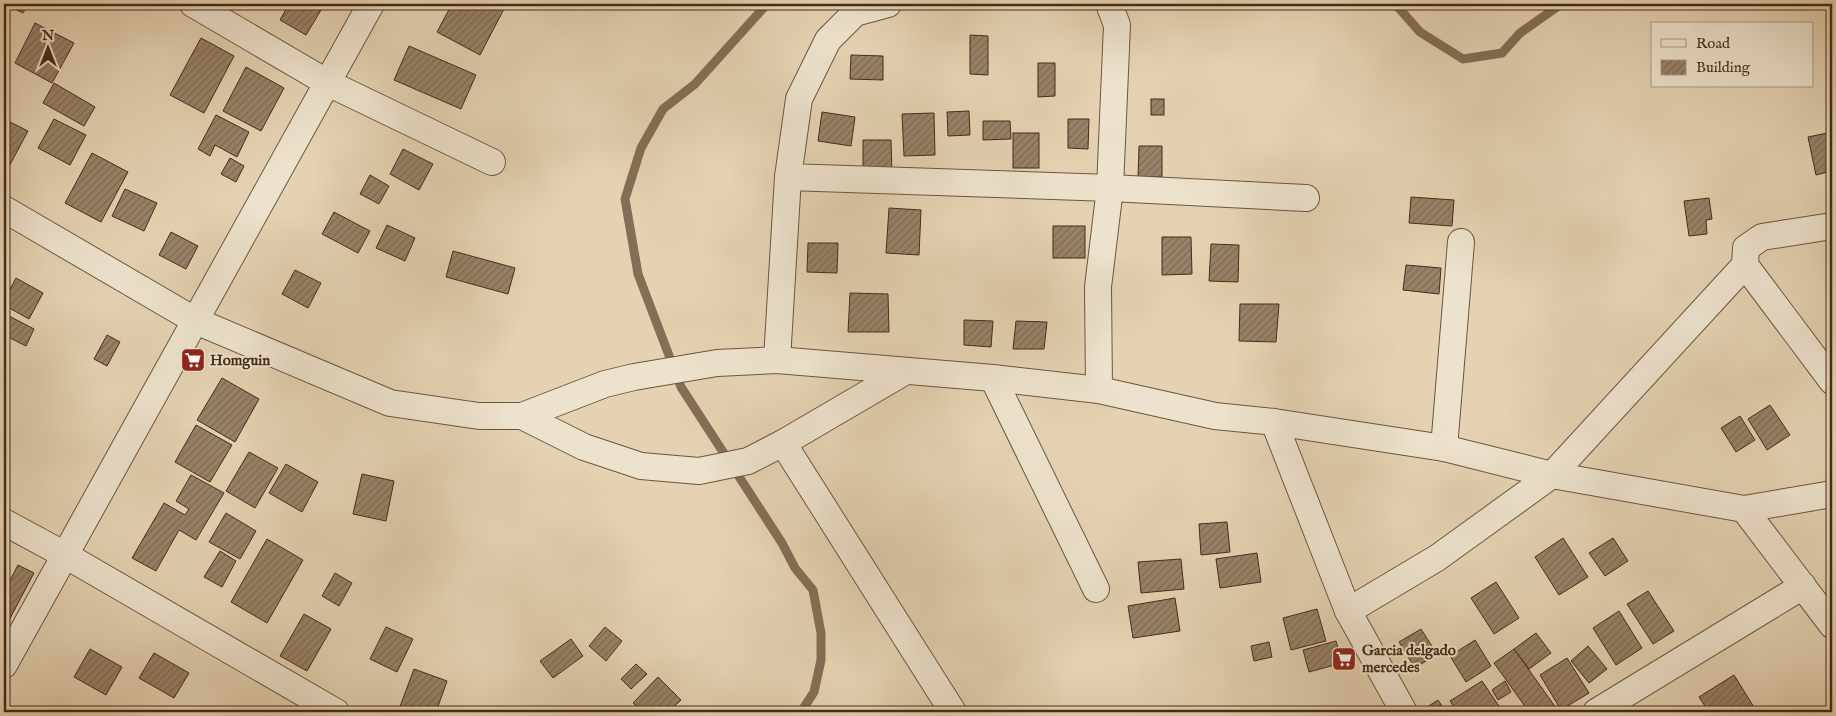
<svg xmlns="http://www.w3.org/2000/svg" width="1836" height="716" viewBox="0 0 1836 716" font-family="'IM FELL English',serif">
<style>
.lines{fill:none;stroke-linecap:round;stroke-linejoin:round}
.stream{stroke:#846e56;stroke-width:9}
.building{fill:url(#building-hatch);stroke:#452c19}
.street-casing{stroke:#6d563f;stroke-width:28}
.street{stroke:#ede2cd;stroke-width:26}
.labels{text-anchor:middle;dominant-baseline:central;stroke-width:4;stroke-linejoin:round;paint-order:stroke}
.poi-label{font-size:15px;font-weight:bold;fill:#452c19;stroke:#ede2cd;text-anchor:start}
</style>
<defs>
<pattern id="building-hatch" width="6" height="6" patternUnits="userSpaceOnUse" patternTransform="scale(1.25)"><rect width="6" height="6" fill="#988269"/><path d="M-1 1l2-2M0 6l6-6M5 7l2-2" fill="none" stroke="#7e6b56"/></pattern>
</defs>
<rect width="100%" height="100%" fill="#e4d2b2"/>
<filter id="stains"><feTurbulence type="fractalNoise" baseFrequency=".004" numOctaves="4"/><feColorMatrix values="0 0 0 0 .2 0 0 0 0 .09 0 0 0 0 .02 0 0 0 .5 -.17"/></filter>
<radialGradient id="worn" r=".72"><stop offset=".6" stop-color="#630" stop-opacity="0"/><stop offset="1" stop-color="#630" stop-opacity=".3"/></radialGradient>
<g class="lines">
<g class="stream">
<polyline points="767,4 695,84 663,109 641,148 625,199 638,274 681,387 782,543 795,568 813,590 821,633 821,660 814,692 801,712"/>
<polyline points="1391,4 1398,7 1420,32 1463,59 1502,53 1520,33 1561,4"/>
</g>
</g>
<g class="building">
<polygon points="5,4 28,4 23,13"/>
<polygon points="289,4 324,5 306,35 280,20"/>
<polygon points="452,4 499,4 505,7 480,55 437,32"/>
<polygon points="35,23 74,43 52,83 15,63"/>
<polygon points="970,35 988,36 988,75 970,74"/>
<polygon points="201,38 234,56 204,113 170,95"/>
<polygon points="409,46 476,75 461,109 394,80"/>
<polygon points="851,55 883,56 883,80 850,79"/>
<polygon points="1038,63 1055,63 1055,96 1038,97"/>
<polygon points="246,67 284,88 261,131 223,111"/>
<polygon points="54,83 95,107 84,126 43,103"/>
<rect x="1151" y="99" width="13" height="16"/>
<polygon points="969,111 970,135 948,136 947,112"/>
<polygon points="822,112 855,117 851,146 818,141"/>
<polygon points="934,113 935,155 904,156 902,114"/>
<polygon points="216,115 249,132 237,157 215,145 210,156 198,149"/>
<polygon points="4,119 28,131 6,172 4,171"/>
<polygon points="54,119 86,135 70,165 38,148"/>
<polygon points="1068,119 1089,119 1088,149 1068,148"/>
<polygon points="983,121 1010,121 1011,139 983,140"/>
<polygon points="1832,132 1832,171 1816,175 1808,137"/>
<rect x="1013" y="133" width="26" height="35"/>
<polygon points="863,140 891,140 892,174 863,172"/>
<polygon points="1139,146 1162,146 1162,177 1138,177"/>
<polygon points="403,149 433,164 419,190 390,174"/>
<polygon points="92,153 128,172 101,222 65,203"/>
<polygon points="230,158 244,166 236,182 221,174"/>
<polygon points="370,175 389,186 379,204 360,194"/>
<polygon points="125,189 157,203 144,231 112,216"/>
<polygon points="1411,197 1454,200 1452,226 1409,223"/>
<polygon points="1709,198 1712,219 1706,220 1707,234 1689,236 1684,201"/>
<polygon points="889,208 921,210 919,255 886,253"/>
<polygon points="334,212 370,231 358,253 322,234"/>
<polygon points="387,225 415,238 405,261 376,248"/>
<rect x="1053" y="226" width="32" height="32"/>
<polygon points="171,232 198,246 186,269 159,255"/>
<polygon points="1162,237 1191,237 1192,274 1162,275"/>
<polygon points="808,243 838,243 837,273 807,272"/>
<polygon points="1211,244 1239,245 1238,282 1209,281"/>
<polygon points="453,251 515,268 508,294 446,277"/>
<polygon points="1406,265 1441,268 1439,294 1403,290"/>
<polygon points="295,270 321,283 308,308 282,294"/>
<polygon points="16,278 43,293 29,319 4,305 4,301"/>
<polygon points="850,293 888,294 889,332 848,332"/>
<polygon points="1240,304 1279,304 1276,342 1239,341"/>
<polygon points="7,315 34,329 26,346 4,335 4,321"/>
<polygon points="964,320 993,321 991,347 964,345"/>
<polygon points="1016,321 1047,322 1044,349 1013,349"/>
<polygon points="107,335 120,342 107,366 94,359"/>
<polygon points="222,378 259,399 235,442 197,420"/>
<polygon points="1770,405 1790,435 1767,450 1748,419"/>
<polygon points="1740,416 1755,440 1736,452 1721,428"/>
<polygon points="196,425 232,445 210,482 175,462"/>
<polygon points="249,452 278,468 255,508 226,491"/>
<polygon points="286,464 318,482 302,512 269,493"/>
<polygon points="362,474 394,481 386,521 353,514"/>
<polygon points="191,475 224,493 196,540 179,530 156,571 132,558 164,503 185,515 189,509 176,501"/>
<polygon points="226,513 256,531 240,559 209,542"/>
<polygon points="1227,522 1230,552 1201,555 1199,524"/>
<polygon points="1563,538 1588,577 1559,595 1535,557"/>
<polygon points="1613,538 1628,561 1605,576 1589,553"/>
<polygon points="267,539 303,560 267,623 231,602"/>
<polygon points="220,551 236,561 222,587 204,577"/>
<polygon points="1257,553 1261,582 1220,588 1216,559"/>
<polygon points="1181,559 1184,589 1141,593 1138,562"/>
<polygon points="18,565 34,573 7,624 4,622 4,592"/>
<polygon points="335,573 352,583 339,606 322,596"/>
<polygon points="1496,582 1519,618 1494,634 1471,598"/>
<polygon points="1648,591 1674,631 1653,644 1627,604"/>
<polygon points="1175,598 1180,631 1133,638 1128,606"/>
<polygon points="1317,609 1326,641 1291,650 1283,618"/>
<polygon points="1619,611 1642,648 1616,665 1593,628"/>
<polygon points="304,614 331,629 307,671 280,656"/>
<polygon points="386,627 413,639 397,672 370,659"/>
<polygon points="605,627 622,641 606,661 589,646"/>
<polygon points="1421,629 1437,654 1415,668 1399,642"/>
<polygon points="1536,633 1551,653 1529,669 1514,649"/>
<polygon points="571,639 583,656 553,678 540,661"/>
<polygon points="1475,640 1491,666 1466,682 1450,656"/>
<polygon points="1336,641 1342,663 1309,672 1303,650"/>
<polygon points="1269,642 1272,657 1254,661 1251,646"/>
<polygon points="1588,646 1607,669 1589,683 1571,661"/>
<polygon points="90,649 122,667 106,695 74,677"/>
<polygon points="1514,649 1559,712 1529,712 1494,663"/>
<polygon points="154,653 189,673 174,698 139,678"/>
<polygon points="1567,658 1589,693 1561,710 1540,675"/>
<polygon points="636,664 647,674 631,689 621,679"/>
<polygon points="414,669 447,681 436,712 398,712"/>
<polygon points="1734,675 1757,712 1709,712 1699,697"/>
<polygon points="658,677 681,700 668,712 639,712 641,710 633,703"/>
<polygon points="1482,681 1503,712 1457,712 1450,701"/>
<polygon points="1505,681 1511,692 1498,700 1492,690"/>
<polygon points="1438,700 1446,712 1430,712 1427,707"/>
</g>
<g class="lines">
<defs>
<g id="street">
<polyline points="193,4 328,83 492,162"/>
<polyline points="888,4 855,13 828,40 799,99 788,177 1110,188 1306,198"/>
<polyline points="4,209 196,321 390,403 479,416 522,416 605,384 634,377 717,363 777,360 993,378 1099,390 1215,416 1274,422 1444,448 1552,475 1744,509 1832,494"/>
<polyline points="1832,226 1762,237 1746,248 1745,265 1832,381"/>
<polyline points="777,360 788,177"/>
<polyline points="993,378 1096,589"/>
<polyline points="1099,390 1098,287 1110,188 1117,25 1109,4"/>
<polyline points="522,416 584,447 641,466 699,471 748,461 783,443 906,371"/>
<polyline points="1274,422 1348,611 1404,712"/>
<polyline points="783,443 953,712"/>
<polyline points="1444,448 1461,242"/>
<polyline points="1744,509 1832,625"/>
<polyline points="4,522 65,555 336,712"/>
<polyline points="1348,611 1437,558 1552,475 1745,265"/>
<polyline points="4,665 371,4"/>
<polyline points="1596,712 1803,586"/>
</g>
</defs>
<use href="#street" class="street-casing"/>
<use href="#street" class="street"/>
</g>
<defs>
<symbol id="supermarket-square" viewBox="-11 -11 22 22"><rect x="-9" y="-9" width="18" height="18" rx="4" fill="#8f2418" stroke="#ede2cd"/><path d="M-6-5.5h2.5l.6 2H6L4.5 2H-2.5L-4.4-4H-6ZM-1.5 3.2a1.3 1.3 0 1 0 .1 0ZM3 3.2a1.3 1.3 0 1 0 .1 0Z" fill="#fff"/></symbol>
</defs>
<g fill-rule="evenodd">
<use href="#supermarket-square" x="179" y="346" width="28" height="28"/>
<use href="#supermarket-square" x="1330" y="645" width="28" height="28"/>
</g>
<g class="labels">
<g class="poi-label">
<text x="210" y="360">Homguin</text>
<text x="1362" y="650">Garcia delgado<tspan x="1362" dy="17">mercedes</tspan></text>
</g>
</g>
<rect width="1836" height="716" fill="none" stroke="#e4d2b2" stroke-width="20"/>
<rect x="5" y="5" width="1826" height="706" fill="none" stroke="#452c19" stroke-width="2.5"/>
<rect x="10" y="10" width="1816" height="696" fill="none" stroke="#452c19"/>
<rect x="1651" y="22" width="162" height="65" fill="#ede2cd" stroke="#aa9985"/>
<rect x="1661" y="39" width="25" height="8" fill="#ede2cd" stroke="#aa9985"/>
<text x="1696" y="48" font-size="15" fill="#452c19">Road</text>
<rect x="1661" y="60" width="25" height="15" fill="url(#building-hatch)" stroke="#aa9985"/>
<text x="1696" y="72" font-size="15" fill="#452c19">Building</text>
<g transform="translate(48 48)" stroke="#ede2cd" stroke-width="4" paint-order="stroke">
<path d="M0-4L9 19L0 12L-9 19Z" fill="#452c19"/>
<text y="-8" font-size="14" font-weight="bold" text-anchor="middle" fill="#452c19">N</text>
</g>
<rect width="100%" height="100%" filter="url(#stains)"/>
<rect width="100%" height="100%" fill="url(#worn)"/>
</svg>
